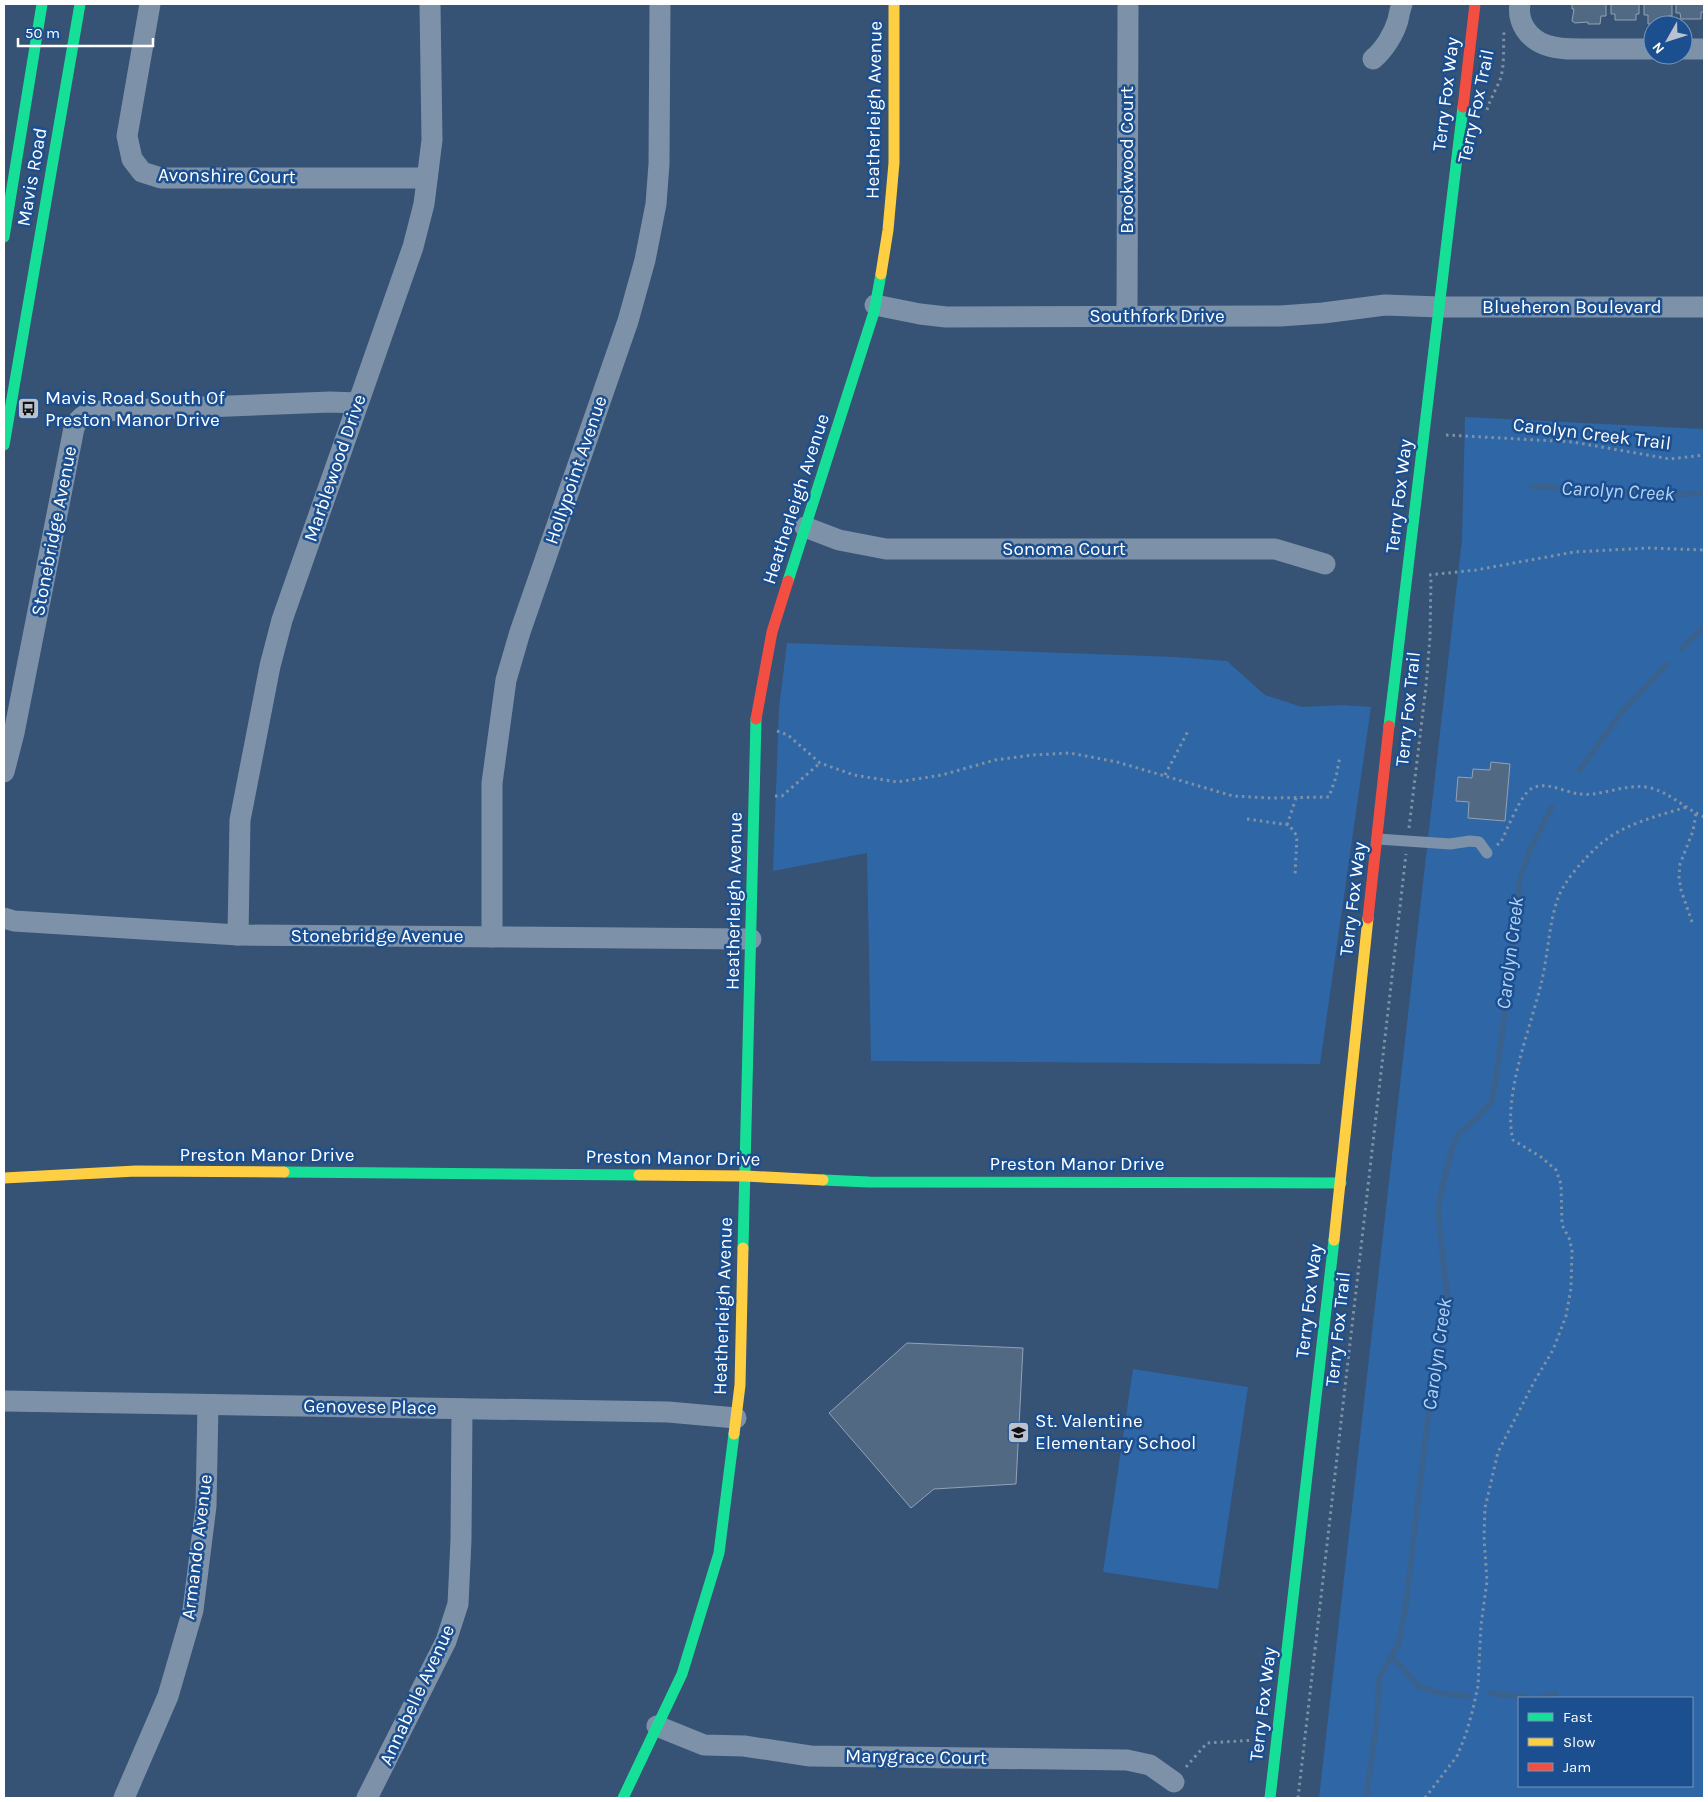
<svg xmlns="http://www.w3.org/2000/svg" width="1708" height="1802" viewBox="0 0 1708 1802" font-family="Karla,sans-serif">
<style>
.green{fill:#2f66a5;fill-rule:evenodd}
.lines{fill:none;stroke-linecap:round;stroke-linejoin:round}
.stream{stroke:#3b618d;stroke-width:5.5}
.building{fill:#526984;stroke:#92a2b6}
.path{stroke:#7d92a8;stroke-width:3;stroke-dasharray:2.5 4;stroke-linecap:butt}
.lane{stroke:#7d92a8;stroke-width:11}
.street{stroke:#7d92a8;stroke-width:21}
.fast{stroke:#16e098;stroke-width:11}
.slow{stroke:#ffcf43;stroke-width:11}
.jam{stroke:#f24e42;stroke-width:11}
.labels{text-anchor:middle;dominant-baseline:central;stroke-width:5;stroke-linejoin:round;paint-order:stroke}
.street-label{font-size:19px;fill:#fff;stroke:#1b4f8f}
.poi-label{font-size:19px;fill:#fff;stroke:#1b4f8f;text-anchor:start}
.water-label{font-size:20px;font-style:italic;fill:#b5d3f5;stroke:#1b4f8f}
</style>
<rect width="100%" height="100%" fill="#365274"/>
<g class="green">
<path d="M 1465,417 L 1704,429 L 1704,1798 L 1319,1798 L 1462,539 ZM 1519,1698 L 1692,1698 L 1692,1786 L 1519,1786 Z"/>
<polygon points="787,643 1176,657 1227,661 1265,695 1302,707 1344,705 1371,707 1320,1064 871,1061 867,853 773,871 779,708"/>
<polygon points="1133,1369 1248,1387 1218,1589 1103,1572"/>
</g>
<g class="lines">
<g class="stream">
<polyline points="1532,486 1666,495 1704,493"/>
<polyline points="1681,649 1704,627"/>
<polyline points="1579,771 1620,714 1666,665"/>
<polyline points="1391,1656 1420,1687 1444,1694 1468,1696"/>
<polyline points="1490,1693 1531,1698"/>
<polyline points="1539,1698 1555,1693"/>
<polyline points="1366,1798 1377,1721 1379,1679 1399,1642 1406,1603 1430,1399 1448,1305 1438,1211 1442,1188 1453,1145 1460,1132 1476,1119 1491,1103 1495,1086 1508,989 1519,883 1529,852 1552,807"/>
</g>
</g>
<g class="building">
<polygon points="1572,4 1606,4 1606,16 1601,16 1600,24 1588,24 1588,22 1575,23 1572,21 1574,9 1572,9"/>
<polygon points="1611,4 1639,4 1639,14 1636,14 1636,20 1615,20 1615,14 1611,14"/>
<polygon points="1644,4 1672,4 1672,16 1668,16 1668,20 1659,20 1659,24 1648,24 1648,15 1644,15"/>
<polygon points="1676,4 1704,4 1704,12 1701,12 1701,19 1681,19 1680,13 1676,13"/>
<polygon points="1491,762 1510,764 1505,821 1468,818 1469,802 1456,801 1458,777 1472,778 1473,769 1490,770"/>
<polygon points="907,1343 1023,1348 1016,1484 934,1489 911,1508 829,1413"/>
</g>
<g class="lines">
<g class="path">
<path d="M 1487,110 C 1490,99 1496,90 1500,80 C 1505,65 1503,47 1504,32"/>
<polyline points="1446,435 1573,442 1670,459 1704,455"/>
<polyline points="1429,575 1476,570 1574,552 1648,548 1704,550"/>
<polyline points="777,731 788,735 820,763 854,775 897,782 942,775 995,760 1033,755 1070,753 1117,762 1233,796 1270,798 1329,797 1336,777 1340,756"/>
<polyline points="1165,775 1188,731"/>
<polyline points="775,796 782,796 820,763"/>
<polyline points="1247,819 1289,825 1297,836 1295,875"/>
<polyline points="1287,825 1296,798"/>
<polyline points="1409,828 1426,686 1430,637 1431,578"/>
<path d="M 1497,845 L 1501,842 C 1507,830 1521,794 1531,789 C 1545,780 1564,792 1579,794 C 1602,797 1627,782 1651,788 C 1672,794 1684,808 1704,817"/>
<polyline points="1692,922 1681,890 1679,877 1680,864 1693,831 1696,813"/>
<polyline points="1186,1767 1207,1743 1256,1740"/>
<polyline points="1298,1798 1406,854"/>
<path d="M 1425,1798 L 1457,1756 L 1466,1734 L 1473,1709 L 1478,1686 L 1481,1625 L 1487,1581 L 1484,1537 L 1485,1508 L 1498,1452 L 1534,1382 L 1553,1350 L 1566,1316 L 1571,1288 L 1572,1250 L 1569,1238 L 1562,1225 L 1561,1184 L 1556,1170 L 1541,1157 L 1513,1140 C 1502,1096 1532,1024 1542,980 C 1548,954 1549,923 1558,898 C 1564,881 1584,859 1597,847 C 1620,825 1657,816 1687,807"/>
</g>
<polyline class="lane" points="1378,839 1450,844 1470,841 1479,842 1487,853"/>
<g class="street">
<polyline points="150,4 127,136 132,159 142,172 161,178 427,178"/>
<path d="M 1520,4 C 1517,22 1528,39 1546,45 C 1560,50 1576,49 1591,49 C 1612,49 1632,49 1653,49"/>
<polyline points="1683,49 1704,49"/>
<path d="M 1373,59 C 1384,50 1394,34 1398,20 C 1399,15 1400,9 1402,4"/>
<polyline points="875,305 920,314 946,317 1280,316 1323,313 1385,305 1439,307 1704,307"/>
<polyline points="1127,316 1128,4"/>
<polyline points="805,527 839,540 886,549 1275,549 1325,564"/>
<path d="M 4,772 L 14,733 L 74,428 C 80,415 87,413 101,411 L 330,402 L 358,403"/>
<polyline points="4,918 14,921 238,935 751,939"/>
<polyline points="238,935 240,820 270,666 282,620 413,247 424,204 432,140 430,4"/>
<polyline points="492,937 492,783 506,680 520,632 628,321 645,260 656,204 659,164 660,4"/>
<polyline points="4,1401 668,1412 736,1418"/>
<polyline points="657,1726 704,1745 744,1746 810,1756 1127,1760 1150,1765 1174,1782"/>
<polyline points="124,1798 168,1696 193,1610 206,1506 208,1405"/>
<polyline points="367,1798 446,1641 458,1604 461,1540 462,1409"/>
</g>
<g class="fast">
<polyline points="4,237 42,4"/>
<polyline points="4,445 80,4"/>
<polyline points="788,581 874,312 881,274"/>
<polyline points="1389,726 1463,107"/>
<polyline points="284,1172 639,1175"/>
<polyline points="823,1180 869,1182 1341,1183"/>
<polyline points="743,1248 756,719"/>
<polyline points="623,1798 682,1674 719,1553 734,1434"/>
<polyline points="1270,1798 1334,1240"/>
</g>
<g class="slow">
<polyline points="881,274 888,230 894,163 894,4"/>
<polyline points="639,1175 745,1176 823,1180"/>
<polyline points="4,1178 136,1171 284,1172"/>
<polyline points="1334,1240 1368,918"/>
<polyline points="734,1434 740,1385 743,1248"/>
</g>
<g class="jam">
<polyline points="1463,107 1475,4"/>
<polyline points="756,719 772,632 788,581"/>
<polyline points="1368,918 1389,726"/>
</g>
</g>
<defs>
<symbol id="bus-square" viewBox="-11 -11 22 22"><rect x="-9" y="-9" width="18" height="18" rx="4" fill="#b9c2ce" stroke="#1b4f8f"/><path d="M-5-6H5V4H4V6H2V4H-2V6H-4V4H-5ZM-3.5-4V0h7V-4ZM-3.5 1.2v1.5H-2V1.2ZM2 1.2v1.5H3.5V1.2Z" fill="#111"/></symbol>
<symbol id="school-square" viewBox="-11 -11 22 22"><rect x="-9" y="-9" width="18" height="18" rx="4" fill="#b9c2ce" stroke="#1b4f8f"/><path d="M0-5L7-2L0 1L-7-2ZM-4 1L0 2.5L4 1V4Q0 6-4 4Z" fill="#111"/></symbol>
</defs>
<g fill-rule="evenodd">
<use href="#bus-square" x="16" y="396" width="25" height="25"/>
<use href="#school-square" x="1006" y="1420" width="25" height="25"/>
</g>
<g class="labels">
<g class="street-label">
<text transform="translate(1446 94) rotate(-83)">Terry Fox Way</text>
<text transform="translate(1476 106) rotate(-78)">Terry Fox Trail</text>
<text transform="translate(874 110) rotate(-89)">Heatherleigh Avenue</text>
<text transform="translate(1127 160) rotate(-90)">Brookwood Court</text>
<text transform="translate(227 176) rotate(1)">Avonshire Court</text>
<text transform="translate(32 177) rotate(-80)">Mavis Road</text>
<text x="1572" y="307">Blueheron Boulevard</text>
<text x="1157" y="316">Southfork Drive</text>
<text transform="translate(1592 434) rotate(7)">Carolyn Creek Trail</text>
<text transform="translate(335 468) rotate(-71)">Marblewood Drive</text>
<text transform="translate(576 470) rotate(-71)">Hollypoint Avenue</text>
<text transform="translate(1399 496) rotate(-83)">Terry Fox Way</text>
<text transform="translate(796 499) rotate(-72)">Heatherleigh Avenue</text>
<text transform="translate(54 531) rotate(-79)">Stonebridge Avenue</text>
<text x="1064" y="549">Sonoma Court</text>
<text transform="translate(1408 709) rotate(-84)">Terry Fox Trail</text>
<text transform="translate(1353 899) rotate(-83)">Terry Fox Way</text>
<text transform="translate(734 901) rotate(-89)">Heatherleigh Avenue</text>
<text x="377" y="936">Stonebridge Avenue</text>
<text x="267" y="1155">Preston Manor Drive</text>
<text transform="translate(673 1158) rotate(1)">Preston Manor Drive</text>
<text x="1077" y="1164">Preston Manor Drive</text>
<text transform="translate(1309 1301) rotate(-83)">Terry Fox Way</text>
<text transform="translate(723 1306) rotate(-88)">Heatherleigh Avenue</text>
<text transform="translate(1338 1329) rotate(-84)">Terry Fox Trail</text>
<text transform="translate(370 1407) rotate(1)">Genovese Place</text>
<text transform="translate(197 1547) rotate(-83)">Armando Avenue</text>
<text transform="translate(417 1695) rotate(-65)">Annabelle Avenue</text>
<text transform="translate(1263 1704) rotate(-83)">Terry Fox Way</text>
<text transform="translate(916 1757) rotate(1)">Marygrace Court</text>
</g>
<g class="poi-label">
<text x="45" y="398">Mavis Road South Of<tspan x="45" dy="22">Preston Manor Drive</tspan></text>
<text x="1035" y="1421">St. Valentine<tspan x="1035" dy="22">Elementary School</tspan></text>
</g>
<g class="water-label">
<text transform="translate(1618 491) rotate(3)">Carolyn Creek</text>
<text transform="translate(1510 953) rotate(-83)">Carolyn Creek</text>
<text transform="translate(1437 1354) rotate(-82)">Carolyn Creek</text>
</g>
</g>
<rect width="1708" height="1802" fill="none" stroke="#ffffff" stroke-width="10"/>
<rect x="1518" y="1697" width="175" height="90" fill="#1b4f8f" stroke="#7695bc"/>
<rect x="1528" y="1713" width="25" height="8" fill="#16e098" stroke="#7695bc"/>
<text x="1563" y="1722" font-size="15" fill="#ffffff">Fast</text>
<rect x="1528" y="1738" width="25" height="8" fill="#ffcf43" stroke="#7695bc"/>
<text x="1563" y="1747" font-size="15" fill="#ffffff">Slow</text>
<rect x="1528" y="1763" width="25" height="8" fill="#f24e42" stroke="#7695bc"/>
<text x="1563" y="1772" font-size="15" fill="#ffffff">Jam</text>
<g transform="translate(1668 40) rotate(231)"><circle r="24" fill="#1b4f8f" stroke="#7695bc"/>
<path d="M0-4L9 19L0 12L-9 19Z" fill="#b9c2ce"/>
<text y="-8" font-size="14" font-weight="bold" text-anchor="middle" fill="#ffffff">N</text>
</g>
<path d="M18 38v8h135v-8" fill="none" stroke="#ffffff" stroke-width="2.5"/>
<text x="25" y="38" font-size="15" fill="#ffffff" stroke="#1b4f8f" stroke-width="4" paint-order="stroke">50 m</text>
</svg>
